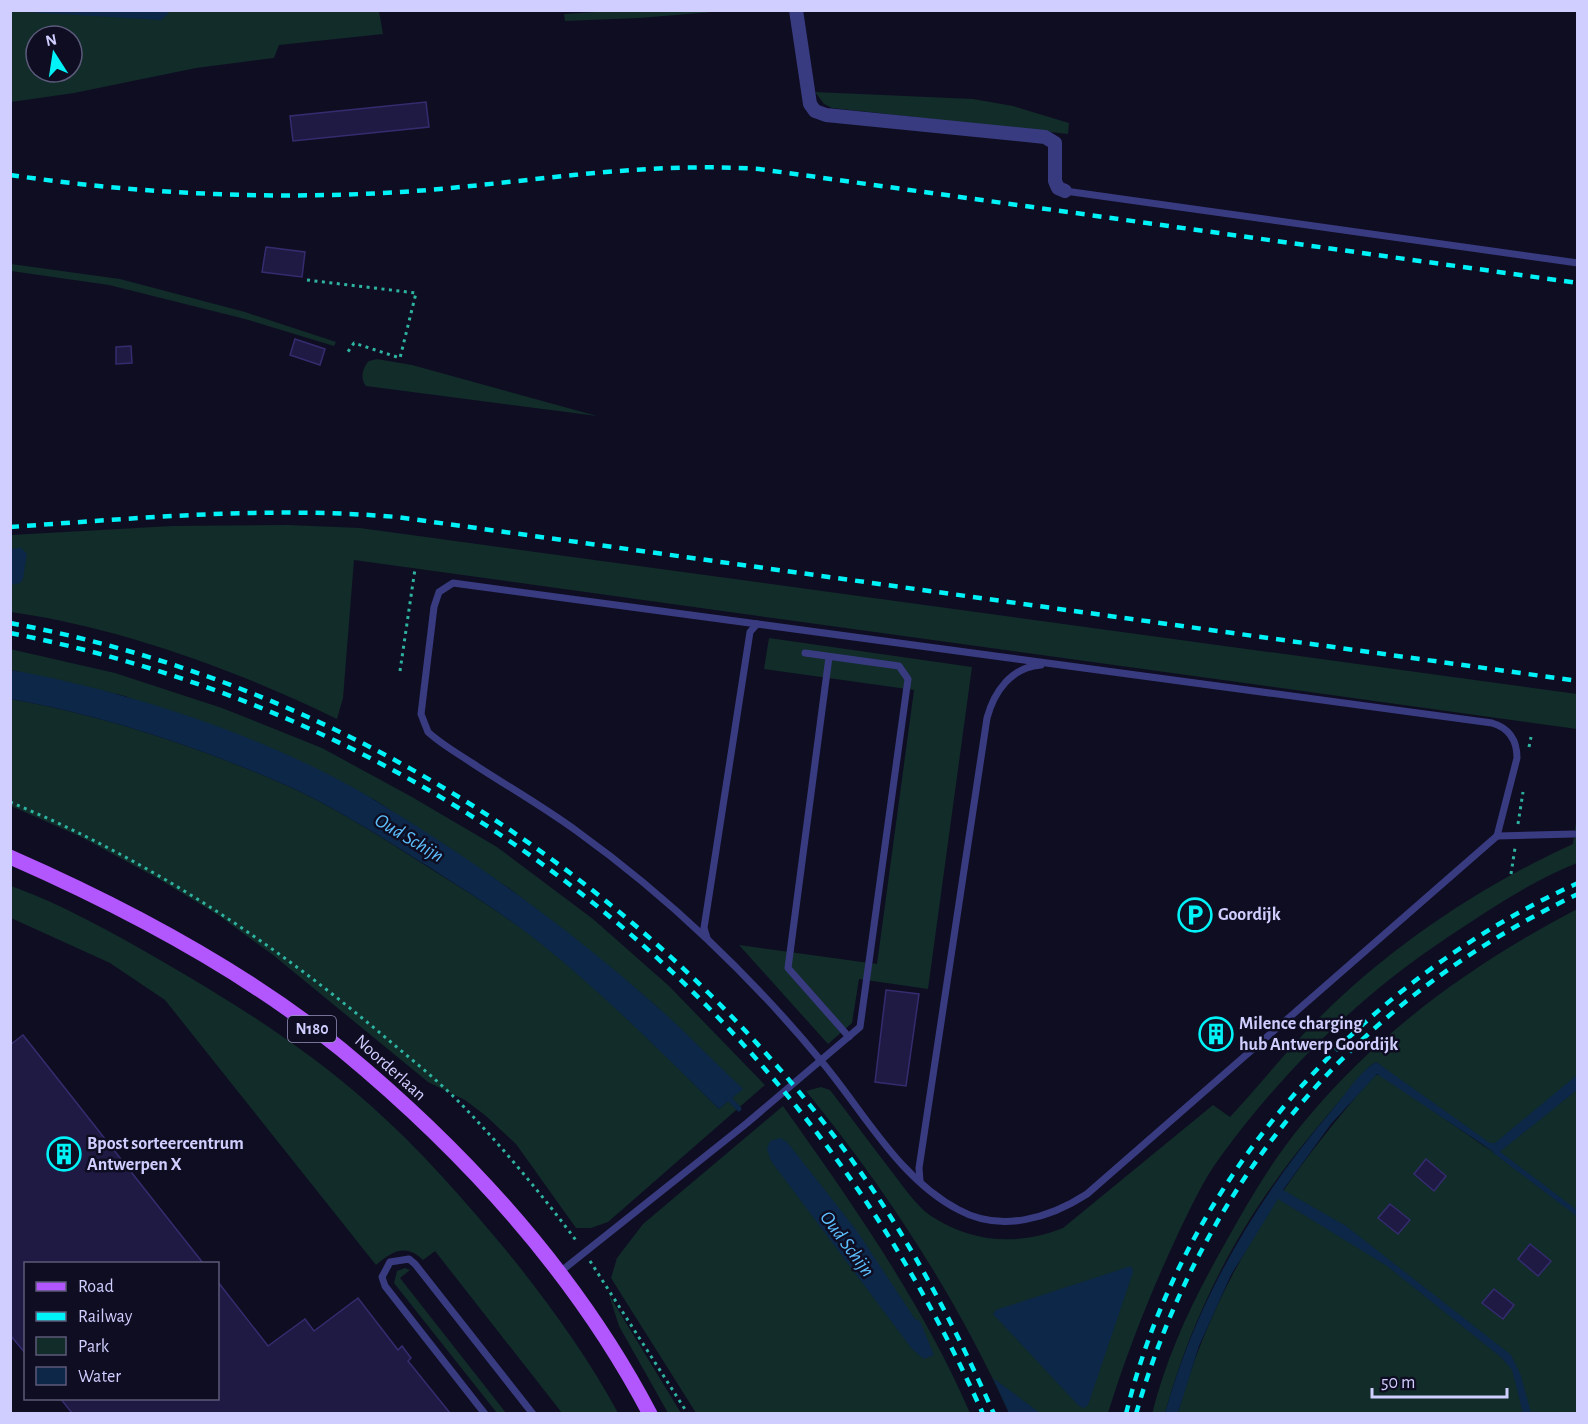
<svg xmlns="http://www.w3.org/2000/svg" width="1588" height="1424" viewBox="0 0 1588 1424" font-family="'Alegreya Sans',sans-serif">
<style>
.green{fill:#112c29;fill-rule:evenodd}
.water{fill:#0c2747}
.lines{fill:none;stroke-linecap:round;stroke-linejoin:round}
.stream{stroke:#0c2747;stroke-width:5}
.building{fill:#1f1a43;stroke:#342c6f;stroke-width:1.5}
.path{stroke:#2eb3a1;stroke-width:3;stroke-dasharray:3 4.5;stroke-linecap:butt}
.lane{stroke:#393b81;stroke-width:7}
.street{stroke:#393b81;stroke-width:14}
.primary{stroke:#b256fe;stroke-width:15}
.rail{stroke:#01f3f8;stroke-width:4.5;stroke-dasharray:9 8;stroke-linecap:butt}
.labels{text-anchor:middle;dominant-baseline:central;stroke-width:5;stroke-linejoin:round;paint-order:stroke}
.shield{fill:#0f0d22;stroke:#9694bd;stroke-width:1.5}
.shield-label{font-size:16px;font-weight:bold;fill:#d0ceff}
.poi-label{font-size:18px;font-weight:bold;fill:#d0ceff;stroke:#0f0d22;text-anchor:start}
.street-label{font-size:18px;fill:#d0ceff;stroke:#0f0d22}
.water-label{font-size:20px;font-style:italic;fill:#5dc0fe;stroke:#0f0d22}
</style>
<rect width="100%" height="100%" fill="#0f0d22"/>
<g class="green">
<polygon points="626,10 725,10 725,11 639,18 565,21 564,14"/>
<path d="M 10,11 L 379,11 L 383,34 L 279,45 L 274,58 L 196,68 L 74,93 L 11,102 ZM 36,36 L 72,36 L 72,72 L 36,72 Z"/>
<polygon points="815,92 973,99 1013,106 1069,123 1068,134 832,108 824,104"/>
<polygon points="11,264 120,279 245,312 336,342 334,346 245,319 109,285 11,271"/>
<path d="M 377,359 L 412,365 L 597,416 L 366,386 C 360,379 362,368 369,361 Z"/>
<path d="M 288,525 L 360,528 L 1577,694 L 1577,729 L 354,560 L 343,698 L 337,719 C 236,670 122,628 11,612 L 11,535 L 172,526 Z"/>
<polygon points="769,638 972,667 928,989 859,979 852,1023 828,1044 739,945 877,964 914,690 764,669"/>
<path d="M 10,649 L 115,673 L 222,708 L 322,748 L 412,797 L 497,847 L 593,919 L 669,986 L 765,1085 L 608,1222 L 591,1228 L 576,1228 L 516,1144 L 486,1116 L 465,1100 L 428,1082 L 273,955 L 218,915 L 157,878 L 81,837 L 11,806 L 11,699 C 100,715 190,744 274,780 C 329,803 381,837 431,869 C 468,892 506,916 540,942 C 604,993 661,1051 719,1109 L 742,1089 L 656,1006 L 611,968 L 510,889 L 375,800 L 125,696 L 11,670 Z"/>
<path d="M 1577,815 L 1577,863 C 1531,881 1489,910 1448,937 C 1358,997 1284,1070 1221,1156 C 1203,1180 1190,1209 1177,1236 C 1150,1294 1127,1352 1108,1413 L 1009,1413 C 956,1297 887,1190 806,1091 L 821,1087 L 830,1090 C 850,1116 869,1142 889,1168 C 901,1183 915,1205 931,1216 C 972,1243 1018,1246 1063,1228 L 1213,1105 L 1230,1117 C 1260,1085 1287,1050 1318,1019 C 1391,946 1479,887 1573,844 Z"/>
<path d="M 11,886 C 62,904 113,933 160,960 C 233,1002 306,1048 369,1104 C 422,1151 469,1205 514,1260 C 552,1308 589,1359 618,1413 L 562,1413 L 435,1251 L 423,1260 C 406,1243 392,1251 376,1265 L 165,1000 L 110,963 L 11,918 Z"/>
<path d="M 1577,909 L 1577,1413 L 1178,1413 C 1214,1281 1285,1177 1374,1076 L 1380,1074 L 1494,1153 L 1376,1062 L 1370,1066 C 1338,1103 1305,1140 1277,1179 C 1226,1249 1188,1330 1165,1413 L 1152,1414 C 1167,1354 1193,1300 1223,1247 C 1247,1204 1272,1160 1304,1122 C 1379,1031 1474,963 1577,909 Z"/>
<path d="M 783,1106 C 854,1206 921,1301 970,1413 L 696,1413 L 611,1278 L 617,1258 L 643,1224 Z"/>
<polygon points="405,1268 410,1270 400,1278 506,1413 497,1413 394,1283 397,1271"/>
<polygon points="609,1295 681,1413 668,1413 619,1326"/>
</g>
<g class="water">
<polygon points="10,11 11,10 169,11 168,14 161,20"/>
<polygon points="21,548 27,554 23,579 20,583 11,585 11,549"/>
<path d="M 10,670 C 127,690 275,739 376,801 C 474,860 568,928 654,1004 C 685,1031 713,1061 743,1089 L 719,1109 C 661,1052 604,994 540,943 C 506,916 468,892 432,869 C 381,837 329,803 274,780 C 190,744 100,715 11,699 Z"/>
<path d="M 1376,1062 L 1490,1143 L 1495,1143 L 1577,1075 L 1577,1090 L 1497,1154 L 1377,1074 L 1331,1124 L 1283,1190 L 1346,1226 L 1511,1355 L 1521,1376 L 1531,1413 L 1523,1413 L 1512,1370 L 1502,1358 L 1387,1266 L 1278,1199 L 1231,1275 L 1199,1346 L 1178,1413 L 1165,1413 C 1197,1299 1256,1199 1333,1109 C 1346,1094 1359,1072 1376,1062 Z"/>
<polygon points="780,1138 787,1142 857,1231 915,1319 920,1321 934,1355 924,1359 912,1349 771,1161 767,1149 770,1141"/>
<polygon points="1128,1267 1132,1267 1133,1272 1088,1405 1084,1408 1079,1406 993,1314 996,1310"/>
<polygon points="993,1378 1040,1413 1009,1413"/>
</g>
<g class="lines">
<g class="stream">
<polyline points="726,1095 739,1109"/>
<polyline points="1495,1151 1578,1214"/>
</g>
</g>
<g class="building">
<polygon points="426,102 429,127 293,141 290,116"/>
<polygon points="266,247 305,252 302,277 262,272"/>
<polygon points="295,339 325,349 320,365 290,355"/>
<polygon points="131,346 132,363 116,364 116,347"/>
<polygon points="886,990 919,994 906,1086 875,1082"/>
<polygon points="23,1035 203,1263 26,1263 26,1354 10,1335 10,1045"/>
<polygon points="1426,1159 1446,1176 1434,1191 1414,1174"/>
<polygon points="1390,1204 1410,1220 1398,1234 1378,1218"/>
<polygon points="1530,1244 1551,1261 1538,1276 1518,1259"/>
<polygon points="218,1282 268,1346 305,1319 314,1331 358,1298 398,1350 402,1346 411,1358 408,1361 450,1413 72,1413 60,1398 218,1398"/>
<polygon points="1494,1289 1514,1305 1503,1319 1482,1303"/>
</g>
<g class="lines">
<g class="path">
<polyline points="307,280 416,293 400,358 354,343 347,353"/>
<polyline points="400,671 415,569"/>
<polyline points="1529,747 1531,737"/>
<path d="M 10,802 C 148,859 273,942 386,1038 C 412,1060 440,1082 464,1107 C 505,1150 543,1196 578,1243"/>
<polyline points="1518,824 1523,792"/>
<polyline points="1511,874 1515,848"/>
<polyline points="590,1261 688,1414"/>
</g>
<g class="lane">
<polyline points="1065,191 1578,263"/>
<path d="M 453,583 L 1492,723 C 1509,728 1517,740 1517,758 L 1497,836 L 1087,1194 C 1050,1218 1001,1233 959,1210 C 899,1179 864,1112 822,1062 C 752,977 667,896 578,832 C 544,807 507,786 472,763 C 457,753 441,744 428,732 L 421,714 L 434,607 L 439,592 Z"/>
<polyline points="829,657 788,968 849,1037"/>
<polyline points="1497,836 1574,834"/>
<polyline points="707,938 704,928 750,632 757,624"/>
<path d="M 920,1181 L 919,1168 L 987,718 C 994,692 1011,667 1041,665"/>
<polyline points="560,1272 747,1123 860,1027 908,679 899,666 805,653"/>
<polyline points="485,1414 385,1286 382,1277 390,1262 409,1259 415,1264 533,1414"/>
</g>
<polyline class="street" points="796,10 810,104 815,111 826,115 1045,137 1055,143 1055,181 1058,188 1065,191"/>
<path class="primary" d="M 10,857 C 124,907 245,971 342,1050 C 464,1151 576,1273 650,1414"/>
<g class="rail">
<path d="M 10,175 C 140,194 270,200 401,192 C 523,184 635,161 759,169 L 1578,283"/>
<path d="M 10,527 C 140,518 267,506 397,517 L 1578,681"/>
<path d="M 10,623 C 353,687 664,892 864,1177 C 916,1251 957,1331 994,1414"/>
<path d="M 10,633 C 449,720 802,1006 983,1414"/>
<path d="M 1126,1414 C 1183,1180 1360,981 1578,883"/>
<path d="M 1136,1414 C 1203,1180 1358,998 1578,894"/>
</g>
</g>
<defs>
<symbol id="parking-ring" viewBox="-11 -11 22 22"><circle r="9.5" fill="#0f0d22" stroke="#01f3f8" stroke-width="1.5"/><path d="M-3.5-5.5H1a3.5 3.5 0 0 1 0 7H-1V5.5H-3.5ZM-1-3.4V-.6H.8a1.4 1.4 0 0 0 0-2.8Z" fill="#01f3f8"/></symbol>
<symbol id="building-ring" viewBox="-11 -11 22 22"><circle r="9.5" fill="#0f0d22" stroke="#01f3f8" stroke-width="1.5"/><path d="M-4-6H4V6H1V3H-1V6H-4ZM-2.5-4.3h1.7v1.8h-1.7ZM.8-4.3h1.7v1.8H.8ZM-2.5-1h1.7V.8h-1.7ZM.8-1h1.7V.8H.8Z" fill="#01f3f8"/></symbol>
</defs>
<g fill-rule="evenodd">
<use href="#parking-ring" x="1176" y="896" width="38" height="38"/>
<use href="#building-ring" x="1197" y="1015" width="38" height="38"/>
<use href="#building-ring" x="45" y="1135" width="38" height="38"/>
</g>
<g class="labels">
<rect class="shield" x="288" y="1016" width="48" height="26" rx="4.5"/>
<g class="shield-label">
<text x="312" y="1029">N180</text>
</g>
<g class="poi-label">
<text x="1218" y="915">Goordijk</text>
<text x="1239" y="1024">Milence charging<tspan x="1239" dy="21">hub Antwerp Goordijk</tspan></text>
<text x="87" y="1144">Bpost sorteercentrum<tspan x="87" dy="21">Antwerpen X</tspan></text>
</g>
<g class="street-label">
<text transform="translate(390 1068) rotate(42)">Noorderlaan</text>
</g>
<g class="water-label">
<text transform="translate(409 838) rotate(31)">Oud Schijn</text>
<text transform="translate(847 1244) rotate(53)">Oud Schijn</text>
</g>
</g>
<rect width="1588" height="1424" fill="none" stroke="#d0ceff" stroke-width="24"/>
<rect x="24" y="1262" width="195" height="138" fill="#0f0d22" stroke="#5c5a7a" stroke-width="1.5"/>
<rect x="36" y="1282" width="30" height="9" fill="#b256fe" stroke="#5c5a7a" stroke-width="1.5"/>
<text x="78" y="1292" font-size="18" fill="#d0ceff">Road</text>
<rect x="36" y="1312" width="30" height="9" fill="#01f3f8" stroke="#5c5a7a" stroke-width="1.5"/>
<text x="78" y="1322" font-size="18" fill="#d0ceff">Railway</text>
<rect x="36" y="1337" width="30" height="18" fill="#112c29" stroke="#5c5a7a" stroke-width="1.5"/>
<text x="78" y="1352" font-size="18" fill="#d0ceff">Park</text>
<rect x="36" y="1367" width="30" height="18" fill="#0c2747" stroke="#5c5a7a" stroke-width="1.5"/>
<text x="78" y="1382" font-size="18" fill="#d0ceff">Water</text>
<g transform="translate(54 54) rotate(348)"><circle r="28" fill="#0f0d22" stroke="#5c5a7a" stroke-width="1.5"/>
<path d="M0-4.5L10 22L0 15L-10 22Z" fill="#01f3f8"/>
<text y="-9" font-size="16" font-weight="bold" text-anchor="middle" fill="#d0ceff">N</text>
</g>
<path d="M1372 1388v9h135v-9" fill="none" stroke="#d0ceff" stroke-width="3"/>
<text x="1381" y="1388" font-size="18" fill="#d0ceff" stroke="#0f0d22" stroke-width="4.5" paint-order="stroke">50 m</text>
</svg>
